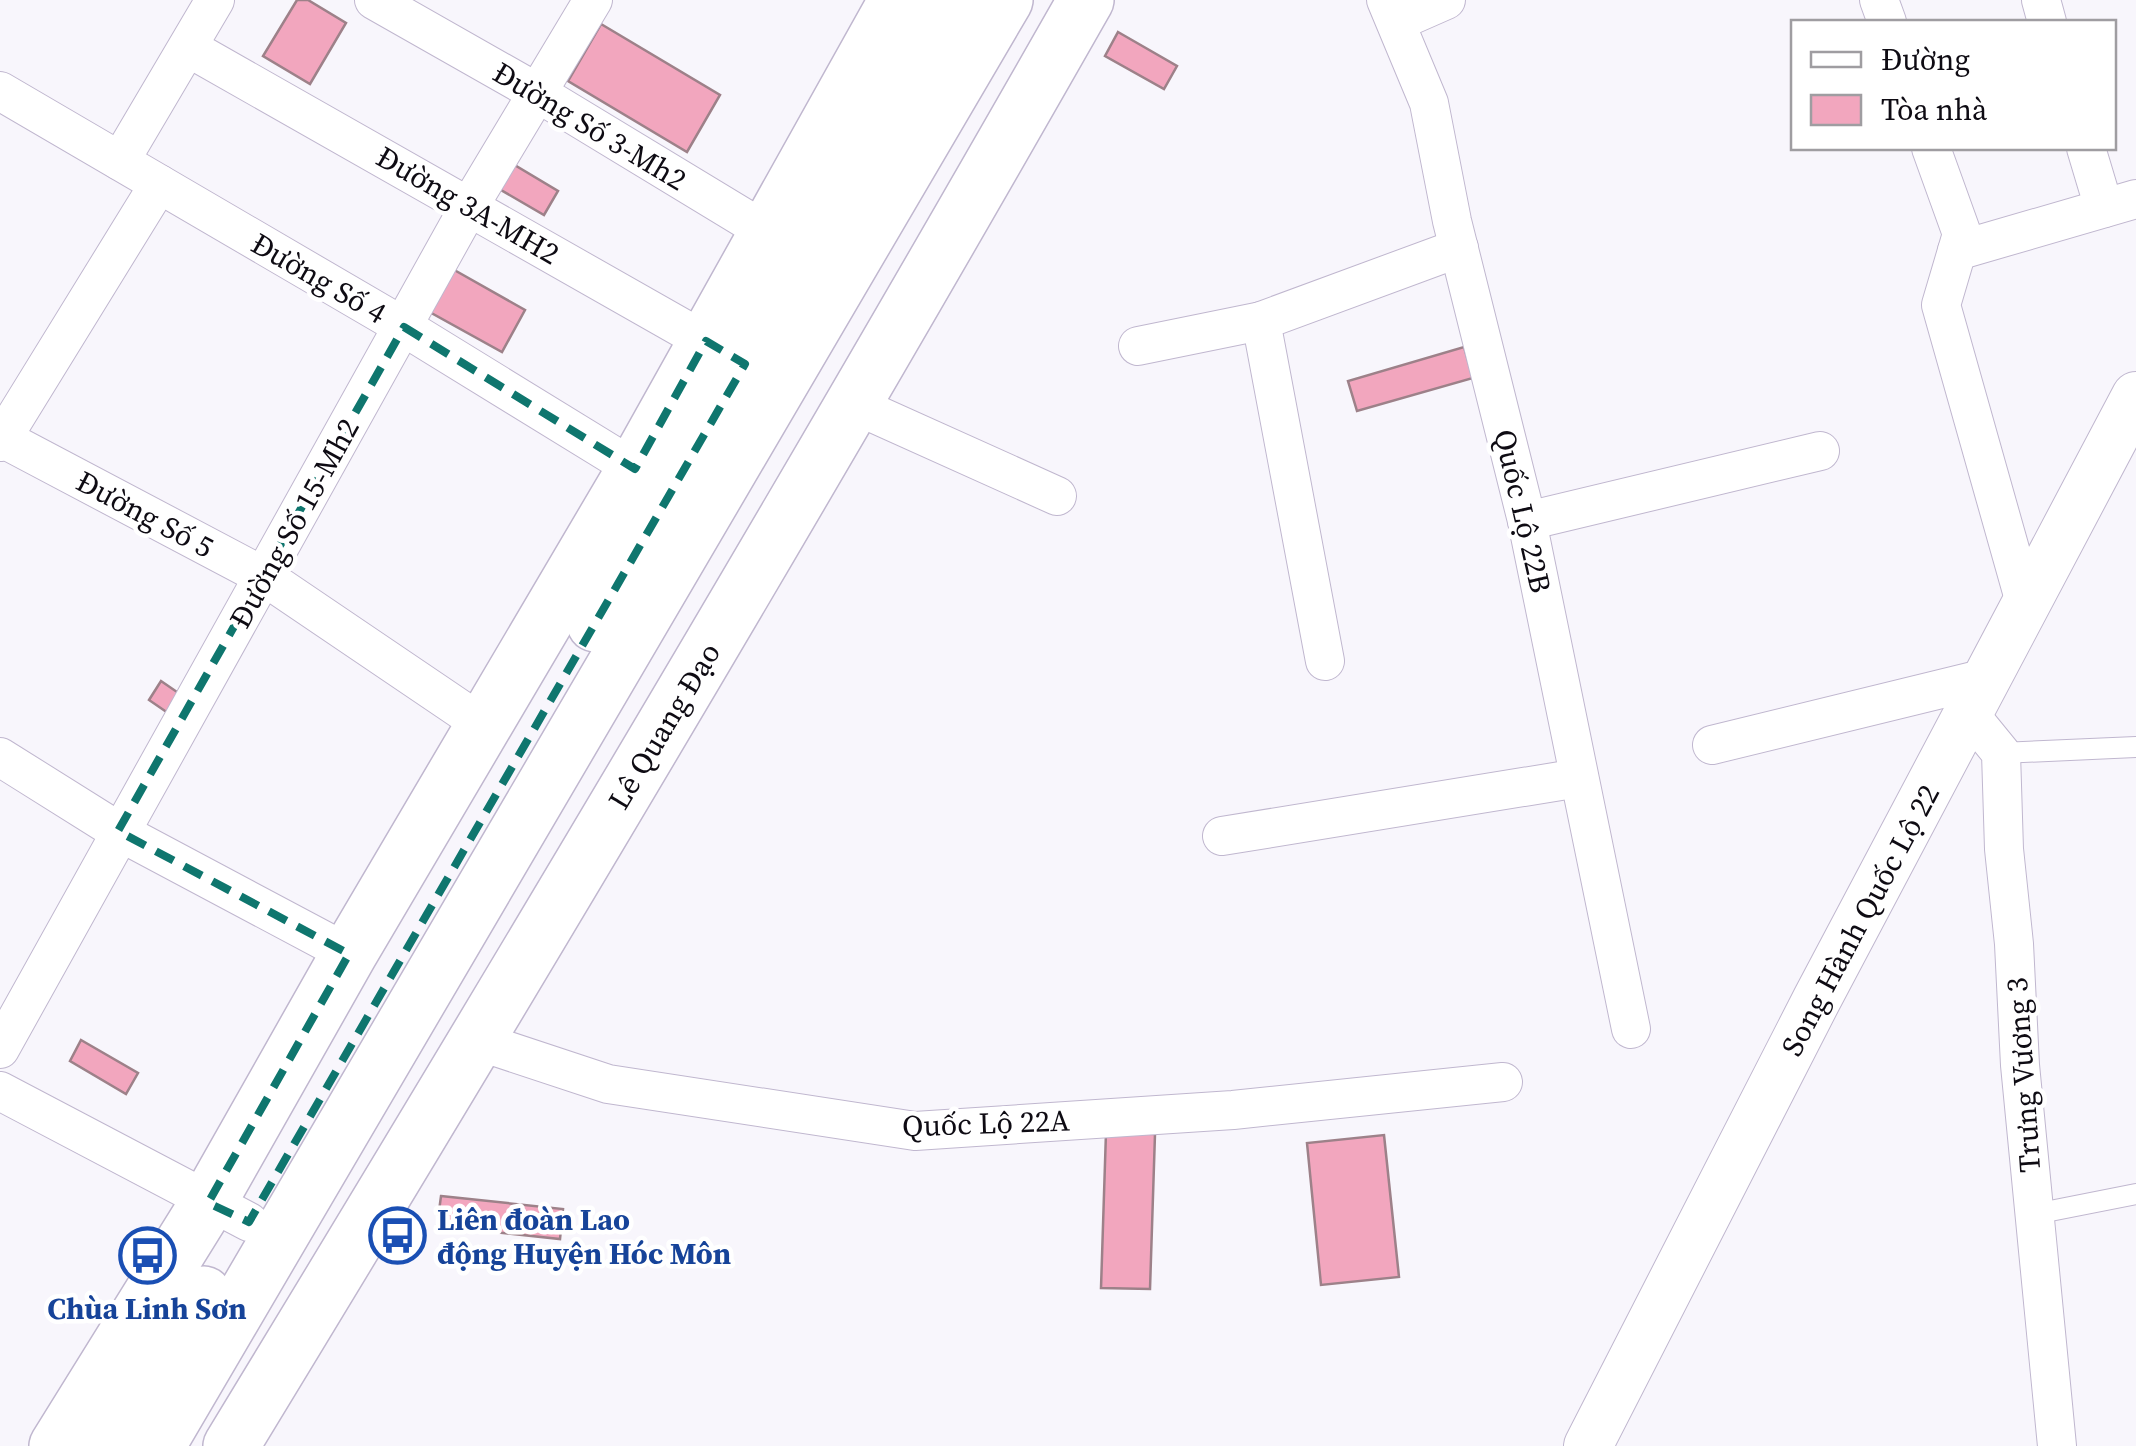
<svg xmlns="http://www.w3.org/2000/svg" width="2136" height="1446" viewBox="0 0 2136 1446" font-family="'Source Serif 4',serif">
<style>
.building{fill:#f2a6be;stroke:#9d8189;stroke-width:2.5}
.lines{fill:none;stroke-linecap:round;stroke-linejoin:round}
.service-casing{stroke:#c0b7cf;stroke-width:22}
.minor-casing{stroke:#c0b7cf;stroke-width:40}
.tertiary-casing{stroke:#c0b7cf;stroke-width:50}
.trunk-casing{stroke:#c0b7cf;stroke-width:58}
.service{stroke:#fff;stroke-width:20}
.minor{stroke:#fff;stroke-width:38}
.tertiary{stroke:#fff;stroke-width:48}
.trunk{stroke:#fff;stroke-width:55}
.marked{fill:none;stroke:#0f766e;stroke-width:8;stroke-dasharray:20 12;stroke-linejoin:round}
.labels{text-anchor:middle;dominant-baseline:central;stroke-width:9;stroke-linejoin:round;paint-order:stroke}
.street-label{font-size:30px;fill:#0e0b13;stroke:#fff}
.transit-label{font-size:30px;font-weight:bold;fill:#164399;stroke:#fff;text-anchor:start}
</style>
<rect width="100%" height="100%" fill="#f8f6fc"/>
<g class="building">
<polygon points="297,0 308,0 346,23 310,84 263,56"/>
<polygon points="601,24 720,95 687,152 568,81"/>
<polygon points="1118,32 1177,66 1164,89 1105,56"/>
<polygon points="508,161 558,191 544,215 494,186"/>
<polygon points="449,267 525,310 502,352 426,310"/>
<polygon points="1464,347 1473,378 1357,411 1348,381"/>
<polygon points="161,681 180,694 168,713 149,700"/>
<polygon points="81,1040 138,1073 126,1094 70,1061"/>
<polygon points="1106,1132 1155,1134 1150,1289 1101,1288"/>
<polygon points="1384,1135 1399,1277 1321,1285 1307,1143"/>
<polygon points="441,1196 563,1209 560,1239 437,1226"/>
</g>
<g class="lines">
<defs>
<g id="service">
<polyline points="2001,753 2136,747"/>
<polyline points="2035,1214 2136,1194"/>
</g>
<g id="minor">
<polyline points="374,0 536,92 785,243"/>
<polyline points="1386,0 1429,103 1452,221 1527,521 1631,1029"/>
<polyline points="1879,0 1887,22"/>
<polyline points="2041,0 2047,22"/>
<polyline points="1396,22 1446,0"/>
<polyline points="189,48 726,353"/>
<polyline points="0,91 404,327 635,469"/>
<polyline points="1931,148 1962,234 1941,305 2026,606"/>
<polyline points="2086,148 2104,208"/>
<polyline points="120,161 215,0"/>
<polyline points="1957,251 2136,199"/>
<polyline points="1138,346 1261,321"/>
<polyline points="855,405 1057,496"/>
<polyline points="0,437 265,577 485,726"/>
<polyline points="0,442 159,184"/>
<polyline points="1527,521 1820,451"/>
<polyline points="1325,661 1261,321 1459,248"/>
<polyline points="1970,715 2001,753 2004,849 2014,944 2020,1065 2057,1446"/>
<polyline points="1712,745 1990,677"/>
<polyline points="0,757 118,831 349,954"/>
<polyline points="1222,836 1579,778"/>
<polyline points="478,1041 608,1084 915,1131 1233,1110 1503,1082"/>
<polyline points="0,1049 470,205 593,0"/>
<polyline points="0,1091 249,1222"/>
</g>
<polyline id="tertiary" points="1588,1446 1817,999 2136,396"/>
<g id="trunk">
<polyline points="595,624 745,364 948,0"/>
<polyline points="57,1446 208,1203 349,954 635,469 897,0"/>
<polyline points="109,1446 204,1294"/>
<polyline points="157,1446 1005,0"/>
<path d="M 231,1446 C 522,968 809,487 1086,0"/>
</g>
</defs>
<use href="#service" class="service-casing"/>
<use href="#minor" class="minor-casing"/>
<use href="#tertiary" class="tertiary-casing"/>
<use href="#trunk" class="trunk-casing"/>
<use href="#service" class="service"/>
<use href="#minor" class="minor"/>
<use href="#tertiary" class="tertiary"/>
<use href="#trunk" class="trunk"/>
</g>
<path class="marked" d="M 404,327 L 635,469 L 706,341 L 745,364 L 249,1222 L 208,1203 L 349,954 L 118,831 Z"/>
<defs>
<symbol id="bus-ring" viewBox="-11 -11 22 22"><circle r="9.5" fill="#fff" stroke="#1a4fb4" stroke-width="1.5"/><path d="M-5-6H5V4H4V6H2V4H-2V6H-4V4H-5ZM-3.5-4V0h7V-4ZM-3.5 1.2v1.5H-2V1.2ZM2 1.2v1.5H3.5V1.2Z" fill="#1a4fb4"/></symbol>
</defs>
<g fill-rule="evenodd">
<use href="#bus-ring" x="366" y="1204" width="63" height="63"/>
<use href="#bus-ring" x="116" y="1224" width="63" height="63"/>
</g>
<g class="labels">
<g class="street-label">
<text transform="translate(590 126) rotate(31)">Đường Số 3-Mh2</text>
<text transform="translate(468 205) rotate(30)">Đường 3A-MH2</text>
<text transform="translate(319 278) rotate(30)">Đường Số 4</text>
<text transform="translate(1523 511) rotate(77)">Quốc Lộ 22B</text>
<text transform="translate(145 514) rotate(28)">Đường Số 5</text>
<text transform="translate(294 523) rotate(-61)">Đường Số 15-Mh2</text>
<text transform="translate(664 726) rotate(-59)">Lê Quang Đạo</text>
<text transform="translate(1860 920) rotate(-62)">Song Hành Quốc Lộ 22</text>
<text transform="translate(2023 1075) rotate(-94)">Trưng Vương 3</text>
<text transform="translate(986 1123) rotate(-2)">Quốc Lộ 22A</text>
</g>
<g class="transit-label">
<text x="437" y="1219">Liên đoàn Lao<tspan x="437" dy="34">động Huyện Hóc Môn</tspan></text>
<text x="147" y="1308" text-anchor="middle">Chùa Linh Sơn</text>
</g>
</g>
<rect x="1791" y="20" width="325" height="130" fill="#ffffff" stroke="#9f9da1" stroke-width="2.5"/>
<rect x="1811" y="52" width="50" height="15" fill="#ffffff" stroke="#9f9da1" stroke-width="2.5"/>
<text x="1881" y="70" font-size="30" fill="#0e0b13">Đường</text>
<rect x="1811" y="95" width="50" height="30" fill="#f2a6be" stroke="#9f9da1" stroke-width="2.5"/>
<text x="1881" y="120" font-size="30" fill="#0e0b13">Tòa nhà</text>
</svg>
